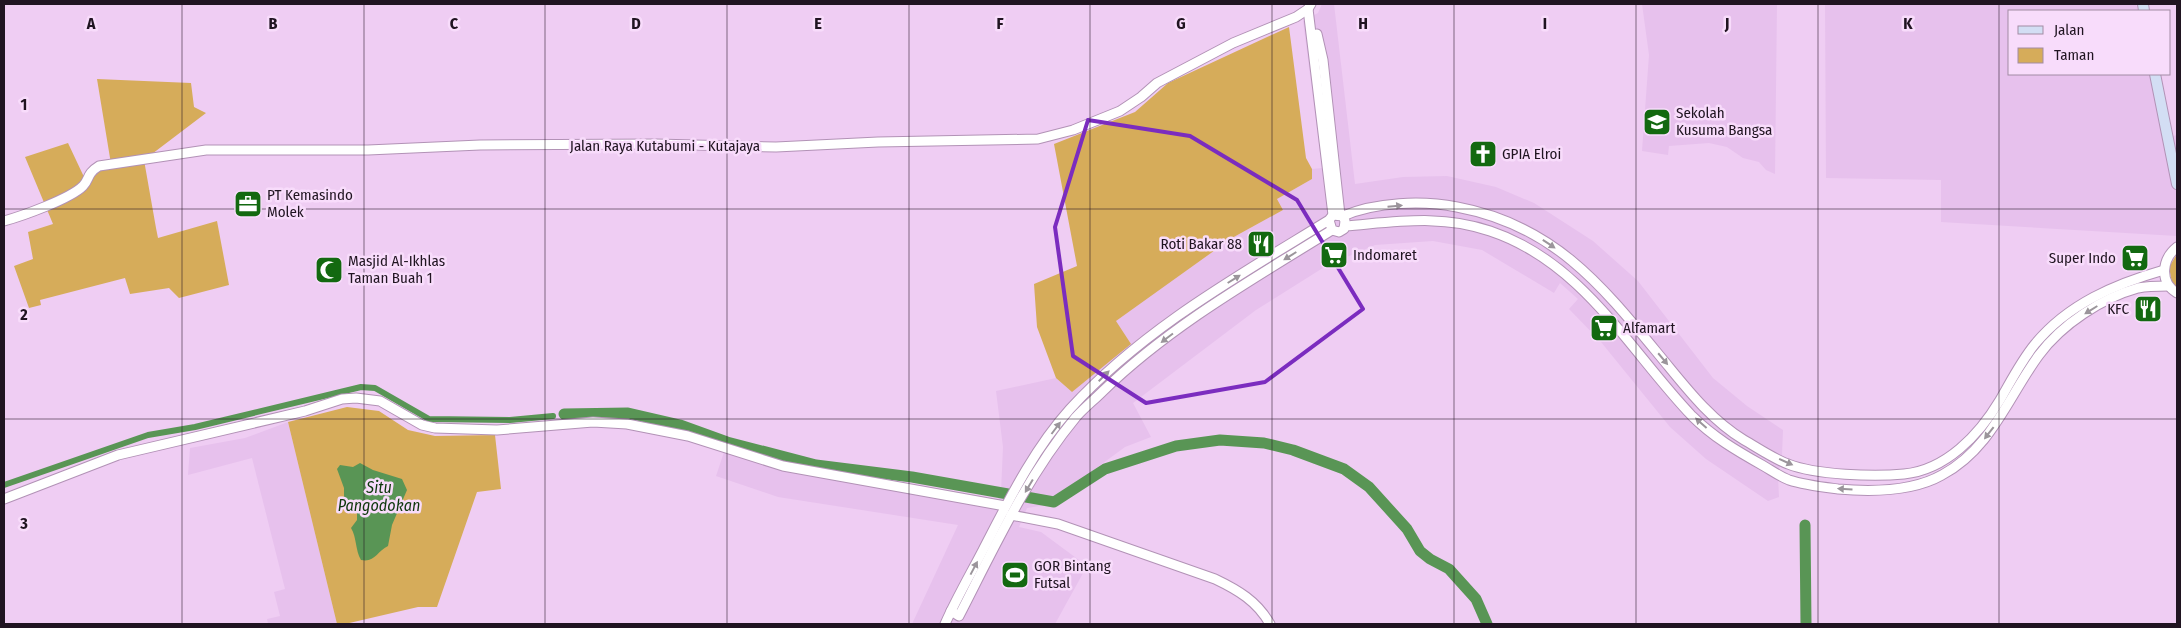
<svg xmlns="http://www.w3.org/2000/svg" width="2181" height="628" viewBox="0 0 2181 628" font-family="'Fira Sans Condensed',sans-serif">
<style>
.built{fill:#e7c1ed}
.green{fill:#d6ac5a}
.water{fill:#599555}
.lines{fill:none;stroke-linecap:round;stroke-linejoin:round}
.canal{stroke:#599555;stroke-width:6}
.river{stroke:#599555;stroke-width:11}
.tertiary-casing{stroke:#b292b6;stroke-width:11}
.secondary-casing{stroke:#b292b6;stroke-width:12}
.tertiary{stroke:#fff;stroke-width:9}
.secondary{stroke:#d3def4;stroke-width:10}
.oneway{fill:#9b959b}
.marked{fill:none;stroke:#7b2cbf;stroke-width:4;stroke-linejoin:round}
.grid{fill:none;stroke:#201421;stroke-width:1;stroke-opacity:0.55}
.labels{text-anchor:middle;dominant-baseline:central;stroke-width:5;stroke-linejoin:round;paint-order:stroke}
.poi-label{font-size:15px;fill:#201421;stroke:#f8dcfb;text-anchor:start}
.street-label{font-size:15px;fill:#201421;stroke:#f8dcfb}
.water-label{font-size:16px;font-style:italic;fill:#0e380c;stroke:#f8dcfb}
.grid-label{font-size:16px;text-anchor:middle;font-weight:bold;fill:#201421;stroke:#f8dcfb;stroke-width:5;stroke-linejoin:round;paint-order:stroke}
</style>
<rect width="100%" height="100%" fill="#efcdf3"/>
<g class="built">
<polygon points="1322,4 1334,4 1355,184 1403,177 1447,176 1496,187 1534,203 1593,241 1638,281 1713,378 1747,406 1783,430 1782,455 1778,477 1779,497 1768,501 1706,459 1670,427 1601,342 1569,309 1578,299 1560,283 1554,293 1482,250 1433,241 1375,245 1326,266 1256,310 1133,403 1151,437 1125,447 1046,505 1027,508 1019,527 1041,532 1087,566 1055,624 912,624 958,525 778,497 716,476 724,452 994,508 1001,492 1003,447 996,391 1056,378 1072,392 1115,321 1232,238 1283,210 1277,199 1312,179 1312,169 1322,168 1303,21 1318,13"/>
<polygon points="1642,4 1777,4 1775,174 1766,170 1759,162 1743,158 1727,147 1709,143 1669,146 1668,155 1642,151 1649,55"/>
<polygon points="1825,4 2136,4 2138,11 2010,11 2010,74 2151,74 2165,138 2177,135 2177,236 1941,222 1941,180 1826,178"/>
<polygon points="288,422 337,624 268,624 267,619 280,616 274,592 285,589 252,458 188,475 190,448 245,438"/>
</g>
<g class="green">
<polygon points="1289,27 1306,158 1312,169 1312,179 1277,199 1283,210 1232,238 1116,321 1131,344 1072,392 1056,378 1037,327 1034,284 1077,266 1054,144 1135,112 1168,83"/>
<polygon points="97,79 191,83 194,107 206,113 144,160 156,228 158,238 217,221 229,285 179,298 169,288 130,294 125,278 40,300 41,305 29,308 14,266 33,259 28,232 53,224 25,157 68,143 84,177 111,164"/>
<polygon points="2177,254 2177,288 2172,283 2169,267"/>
<polygon points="347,407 379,411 408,430 435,436 495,435 501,489 477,492 437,607 418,607 345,624 337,624 288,422"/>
</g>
<path class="water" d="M 360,463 L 373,470 L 402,479 L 407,490 L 392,525 L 388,546 C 377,551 375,563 361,560 C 355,550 357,538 351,528 L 357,520 L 357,506 L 344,498 L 344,488 L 337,469 L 340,465 L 353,467 Z"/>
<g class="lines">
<polyline class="canal" points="4,485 148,435 195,427 361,387 375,388 429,419 510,420 553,416"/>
<g class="river">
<polyline points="564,414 628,413 680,425 727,442 816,465 912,477 1008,494"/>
<polyline points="1026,497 1054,502 1105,469 1176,446 1220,440 1264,443 1293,450 1344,469 1369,487 1407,529 1420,551 1430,559 1449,569 1476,599 1487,624"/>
<polyline points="1805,525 1806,624"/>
</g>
<defs>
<g id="tertiary">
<polyline points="1308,9 1333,215"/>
<polyline points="1317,34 1323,60 1340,215"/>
<path d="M 1343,216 C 1376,202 1422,200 1457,207 C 1559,226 1607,292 1669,367 C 1691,394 1714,422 1744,440 C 1758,448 1774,459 1788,464 C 1816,475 1874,477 1904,474 C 1946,470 1979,435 2000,400 C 2011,381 2021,361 2035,344 C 2068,304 2115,284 2164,270"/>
<path d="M 4,221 C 22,216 70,199 83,186 C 90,179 86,174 99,166 L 206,150 L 368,150 L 480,145 L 656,144 L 776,147 L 878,142 L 1038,139 L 1073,130 L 1120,111 L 1141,97 L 1157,83 L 1233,43 L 1296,17 L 1308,9 L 1311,4"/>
<path d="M 1345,226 C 1396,222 1441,214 1490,231 C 1583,262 1629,350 1692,416 C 1713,437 1737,451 1762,465 C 1771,470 1779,476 1789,480 C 1804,485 1822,487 1838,489 C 1872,492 1912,492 1942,475 C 1991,449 2008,397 2039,355 C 2062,324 2102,298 2138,288 C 2148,286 2159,286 2168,286"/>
<path d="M 2177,247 C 2162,259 2159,282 2177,293"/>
<polyline points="4,499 118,455 305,411 342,399 356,398 380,401 422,425 435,428 497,430 593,422 627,424 688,436 783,466 1005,506"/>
<path d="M 1011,515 L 1058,524 L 1215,579 C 1238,590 1257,601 1270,624"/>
<path d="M 951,611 L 959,616 C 994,548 1027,476 1076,417 C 1084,408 1094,400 1103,391 C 1170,326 1253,279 1332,230"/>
<path d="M 945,624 C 956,599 970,575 983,550 C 1008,502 1033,450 1070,409 C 1143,329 1238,276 1329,220 L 1333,215 L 1343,216 L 1345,221 L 1344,229 L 1339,232 L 1332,230 L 1329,220"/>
</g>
<g id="secondary">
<polyline points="2143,4 2144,11"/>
<polyline points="2155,74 2177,184"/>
</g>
</defs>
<use href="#tertiary" class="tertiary-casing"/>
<use href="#secondary" class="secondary-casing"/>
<use href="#tertiary" class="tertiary"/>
<use href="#secondary" class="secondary"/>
</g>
<defs><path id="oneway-solid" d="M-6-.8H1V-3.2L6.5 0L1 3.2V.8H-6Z" transform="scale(1.25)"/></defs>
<g class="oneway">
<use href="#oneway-solid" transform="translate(1395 206) rotate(-5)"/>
<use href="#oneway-solid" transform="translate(1549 244) rotate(34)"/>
<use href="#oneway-solid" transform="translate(1290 256) rotate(148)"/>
<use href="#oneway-solid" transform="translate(1234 279) rotate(-32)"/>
<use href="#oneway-solid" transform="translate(2091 310) rotate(148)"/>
<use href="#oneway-solid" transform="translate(1167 338) rotate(143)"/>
<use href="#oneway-solid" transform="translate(1663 359) rotate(50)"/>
<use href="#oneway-solid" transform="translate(1104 376) rotate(-45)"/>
<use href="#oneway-solid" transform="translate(1701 423) rotate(-138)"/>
<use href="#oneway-solid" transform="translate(1056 428) rotate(-53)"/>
<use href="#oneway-solid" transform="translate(1989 433) rotate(128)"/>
<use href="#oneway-solid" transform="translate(1786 462) rotate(24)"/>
<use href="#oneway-solid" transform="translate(1029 486) rotate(121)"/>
<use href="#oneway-solid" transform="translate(1845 489) rotate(-177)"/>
<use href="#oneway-solid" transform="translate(974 568) rotate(-62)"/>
</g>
<path class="marked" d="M 1088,120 L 1190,136 L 1297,200 L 1363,309 L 1265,382 L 1146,403 L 1073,356 L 1055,227 Z"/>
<path class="grid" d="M 182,4 L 182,624M 364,4 L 364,624M 545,4 L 545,624M 727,4 L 727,624M 909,4 L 909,624M 1090,4 L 1090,624M 1272,4 L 1272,624M 1454,4 L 1454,624M 1636,4 L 1636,624M 1818,4 L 1818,624M 1999,4 L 1999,624M 4,209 L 2177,209M 4,419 L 2177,419"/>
<defs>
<symbol id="school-square" viewBox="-11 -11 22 22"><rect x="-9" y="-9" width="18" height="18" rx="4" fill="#136910" stroke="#f8dcfb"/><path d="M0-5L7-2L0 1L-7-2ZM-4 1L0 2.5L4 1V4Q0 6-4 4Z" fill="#fff"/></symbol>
<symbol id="church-square" viewBox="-11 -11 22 22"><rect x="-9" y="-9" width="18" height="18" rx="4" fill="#136910" stroke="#f8dcfb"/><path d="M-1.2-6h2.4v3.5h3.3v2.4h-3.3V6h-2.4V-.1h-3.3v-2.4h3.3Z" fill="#fff"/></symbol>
<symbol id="office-square" viewBox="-11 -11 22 22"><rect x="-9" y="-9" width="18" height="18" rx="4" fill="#136910" stroke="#f8dcfb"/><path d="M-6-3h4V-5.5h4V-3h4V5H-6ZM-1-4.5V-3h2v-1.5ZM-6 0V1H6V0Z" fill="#fff"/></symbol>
<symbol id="restaurant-square" viewBox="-11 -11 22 22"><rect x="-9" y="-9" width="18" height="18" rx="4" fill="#136910" stroke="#f8dcfb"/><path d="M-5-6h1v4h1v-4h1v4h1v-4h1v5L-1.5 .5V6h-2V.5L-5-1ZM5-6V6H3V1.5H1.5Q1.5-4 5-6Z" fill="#fff"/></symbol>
<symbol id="supermarket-square" viewBox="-11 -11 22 22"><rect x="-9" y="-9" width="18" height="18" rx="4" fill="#136910" stroke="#f8dcfb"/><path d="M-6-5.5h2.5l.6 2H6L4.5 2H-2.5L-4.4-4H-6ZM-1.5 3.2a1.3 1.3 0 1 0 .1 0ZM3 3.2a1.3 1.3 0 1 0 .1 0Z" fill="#fff"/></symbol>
<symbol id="mosque-square" viewBox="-11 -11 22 22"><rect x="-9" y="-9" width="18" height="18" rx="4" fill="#136910" stroke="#f8dcfb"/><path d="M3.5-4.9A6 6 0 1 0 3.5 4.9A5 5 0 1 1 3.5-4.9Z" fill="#fff"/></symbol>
<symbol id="stadium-square" viewBox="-11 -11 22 22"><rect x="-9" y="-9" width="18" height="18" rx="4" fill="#136910" stroke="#f8dcfb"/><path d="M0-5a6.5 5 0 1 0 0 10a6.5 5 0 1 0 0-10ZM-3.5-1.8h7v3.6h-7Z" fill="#fff"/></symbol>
</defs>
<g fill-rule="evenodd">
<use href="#school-square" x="1641" y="106" width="32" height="32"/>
<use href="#church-square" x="1467" y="138" width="32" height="32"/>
<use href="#office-square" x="232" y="188" width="32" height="32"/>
<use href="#restaurant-square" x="1245" y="228" width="32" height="32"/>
<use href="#supermarket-square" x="1318" y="239" width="32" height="32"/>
<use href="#supermarket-square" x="2119" y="242" width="32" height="32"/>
<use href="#mosque-square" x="313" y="254" width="32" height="32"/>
<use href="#restaurant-square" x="2132" y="293" width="32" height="32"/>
<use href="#supermarket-square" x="1588" y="312" width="32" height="32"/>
<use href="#stadium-square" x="999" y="559" width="32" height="32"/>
</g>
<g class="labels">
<g class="poi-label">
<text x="1676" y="113">Sekolah<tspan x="1676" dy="17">Kusuma Bangsa</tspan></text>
<text x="1502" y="154">GPIA Elroi</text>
<text x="267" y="195">PT Kemasindo<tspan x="267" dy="17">Molek</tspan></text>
<text x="1242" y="244" text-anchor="end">Roti Bakar 88</text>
<text x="1353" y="255">Indomaret</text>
<text x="2116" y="258" text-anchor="end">Super Indo</text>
<text x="348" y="261">Masjid Al-Ikhlas<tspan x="348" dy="17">Taman Buah 1</tspan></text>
<text x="2129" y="309" text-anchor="end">KFC</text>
<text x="1623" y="328">Alfamart</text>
<text x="1034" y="566">GOR Bintang<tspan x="1034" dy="17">Futsal</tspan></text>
</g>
<g class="street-label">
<text x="665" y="146">Jalan Raya Kutabumi - Kutajaya</text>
</g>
<g class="water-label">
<text x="379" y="487">Situ<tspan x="379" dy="18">Pangodokan</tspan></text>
</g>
</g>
<g class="grid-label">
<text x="91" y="29">A</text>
<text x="273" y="29">B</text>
<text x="454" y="29">C</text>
<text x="636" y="29">D</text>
<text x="818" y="29">E</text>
<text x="1000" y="29">F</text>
<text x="1181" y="29">G</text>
<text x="1363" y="29">H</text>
<text x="1545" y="29">I</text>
<text x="1727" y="29">J</text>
<text x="1908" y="29">K</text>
<text x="24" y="110">1</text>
<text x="24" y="320">2</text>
<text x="24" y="529">3</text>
</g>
<rect width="2181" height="628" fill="none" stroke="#201421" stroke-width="10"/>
<rect x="2008" y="10" width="162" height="65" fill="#f8dcfb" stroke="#a28ca4"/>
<rect x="2018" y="26" width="25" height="8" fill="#d3def4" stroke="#a28ca4"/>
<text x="2054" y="35" font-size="15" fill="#201421">Jalan</text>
<rect x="2018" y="48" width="25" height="15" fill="#d6ac5a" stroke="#a28ca4"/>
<text x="2054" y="60" font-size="15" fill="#201421">Taman</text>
</svg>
